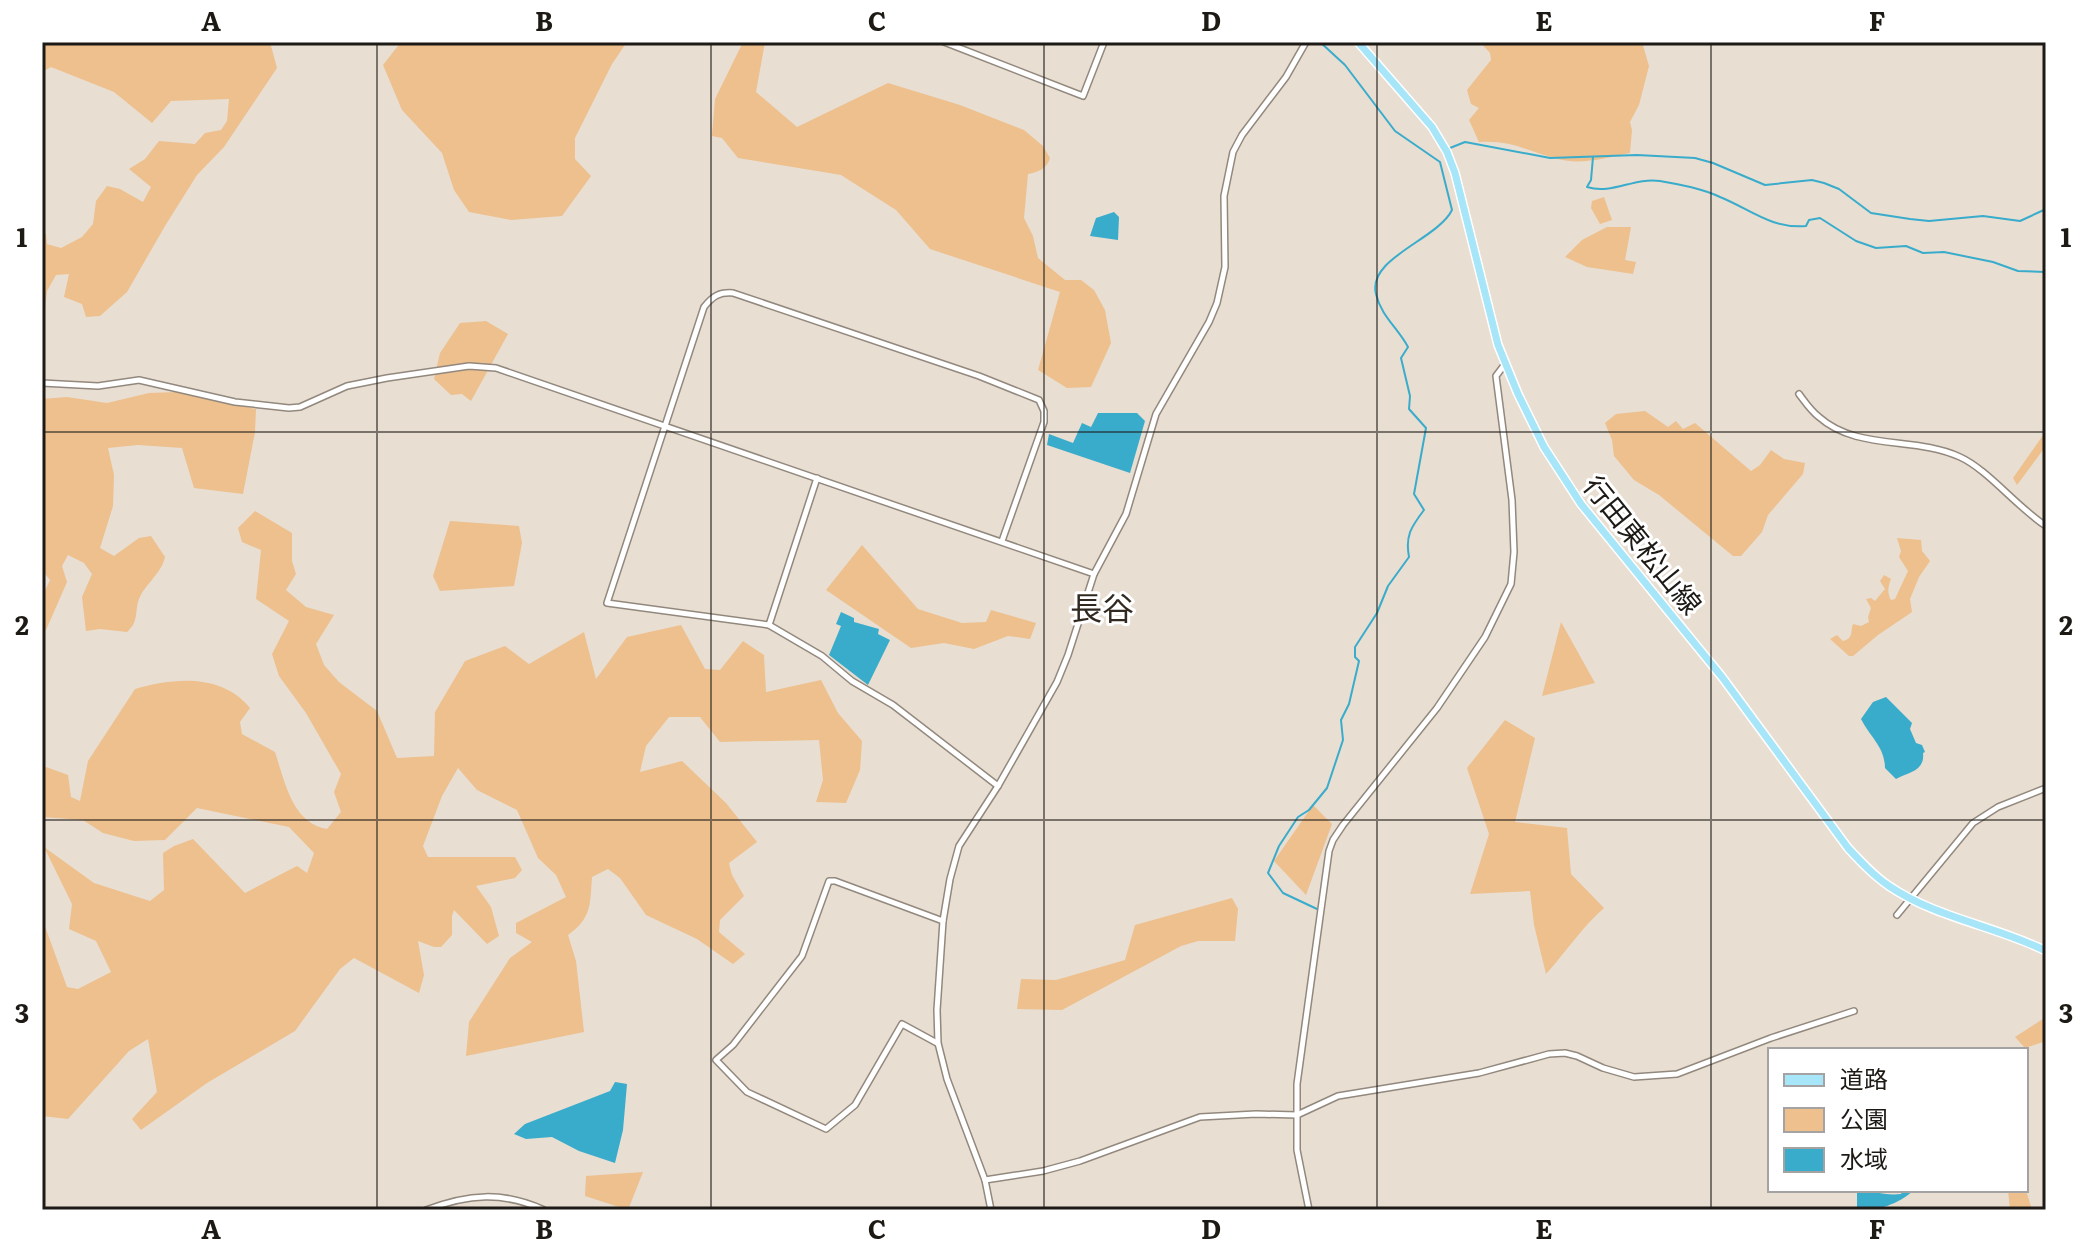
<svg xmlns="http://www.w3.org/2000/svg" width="2088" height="1252" viewBox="0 0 2088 1252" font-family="Literata,'Noto Sans JP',serif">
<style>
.green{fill:#edc08e}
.water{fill:#39accc}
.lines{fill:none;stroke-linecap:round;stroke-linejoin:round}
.stream{stroke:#39accc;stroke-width:2}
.minor-casing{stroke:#92887d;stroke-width:8}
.major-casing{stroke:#fff;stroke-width:10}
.minor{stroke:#fff;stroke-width:5}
.major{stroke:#a7e5f8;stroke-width:7}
.grid{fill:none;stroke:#1d1915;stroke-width:2;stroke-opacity:0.55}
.labels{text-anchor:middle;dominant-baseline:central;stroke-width:6;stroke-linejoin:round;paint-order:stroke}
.street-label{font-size:28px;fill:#1d1915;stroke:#fff}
.quarter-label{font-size:32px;fill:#312920;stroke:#fff}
.neatline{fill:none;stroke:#1d1915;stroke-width:3}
.grid-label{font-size:26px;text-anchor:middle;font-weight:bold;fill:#1d1915}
</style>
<rect width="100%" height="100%" fill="#e9ded2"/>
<g class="green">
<polygon points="42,42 270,42 277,68 224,147 197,175 165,226 127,292 100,316 86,317 82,304 64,297 69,274 56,275 47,291 42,334 42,231 46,234 47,244 61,248 82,237 93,224 96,201 107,186 120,189 143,202 151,187 129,169 145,159 159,141 195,144 205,133 221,130 227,121 229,99 171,101 152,123 114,92 51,67 42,72"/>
<polygon points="401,42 627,42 612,64 575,138 575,159 591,176 562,216 511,220 469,212 454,190 442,153 402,110 383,65"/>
<path d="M 743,42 L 765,42 L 756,92 L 797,127 L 888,83 L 960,105 L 1024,130 L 1043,146 L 1050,158 C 1047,169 1038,172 1028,174 L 1024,218 L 1033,236 L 1038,258 L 1065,280 L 1081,280 L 1094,290 L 1105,310 L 1111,343 L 1091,387 L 1067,388 L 1038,370 L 1060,292 L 930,249 L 896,210 L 841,175 L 738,158 L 722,138 L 712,136 L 715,99 Z"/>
<path d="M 1480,42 L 1642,42 L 1649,66 L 1639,105 L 1630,122 L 1632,130 L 1630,153 C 1605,158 1579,166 1554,158 C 1525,150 1511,140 1479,142 L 1469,120 L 1479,108 L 1471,104 L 1467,90 L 1491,60 L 1490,53 Z"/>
<polygon points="1604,197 1612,220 1600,224 1591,208 1592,201"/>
<polygon points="1607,227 1631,227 1625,260 1636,262 1633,274 1587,267 1565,257 1582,240"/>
<polygon points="486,321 508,334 471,401 462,394 451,395 434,379 440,353 460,323"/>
<path d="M 177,392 L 256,409 L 255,432 L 243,494 L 194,488 L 182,448 L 138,445 L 108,448 L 114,475 L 113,506 L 100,548 L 114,556 L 139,538 L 151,536 L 165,557 C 161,575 143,585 138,602 C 135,615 138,622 127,632 L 100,629 L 86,631 L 82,597 L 92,574 L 84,563 L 68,555 L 62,566 L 67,582 L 46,630 L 42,628 L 42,597 L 50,580 L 42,570 L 42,399 L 67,397 L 107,403 L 149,393 Z"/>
<polygon points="1645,411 1668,427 1676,421 1683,429 1695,423 1751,471 1760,465 1771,450 1784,459 1805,463 1803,474 1768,515 1762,532 1741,556 1733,556 1659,495 1634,480 1614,456 1612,440 1605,423 1616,414"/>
<polygon points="2046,431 2046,446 2017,485 2013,478"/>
<path d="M 255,511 L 292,533 L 292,561 L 296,574 L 286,590 L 306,607 L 334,615 L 316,644 L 324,665 L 339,682 L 377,711 L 397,758 L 434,756 L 435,712 L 465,661 L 505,646 L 529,664 L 584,632 L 596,679 L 627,637 L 681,625 L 705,669 L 720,670 L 743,641 L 764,655 L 766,692 L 821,680 L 838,713 L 862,741 L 860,770 L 846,803 L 816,802 L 823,780 L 819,740 L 720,742 L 700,717 L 669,717 L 646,746 L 640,772 L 682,761 L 726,803 L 757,842 L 729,863 L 732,875 L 744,896 L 720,920 L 719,932 L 745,954 L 733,964 L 697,939 L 646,915 L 620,878 L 608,869 L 592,877 C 590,904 592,918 568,935 L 576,961 L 584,1032 L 466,1056 L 469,1022 L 510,958 L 532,942 L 516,933 L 516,923 L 566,897 L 556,875 L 538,858 L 517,810 L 477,790 L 458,768 L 442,796 L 423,846 L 428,857 L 515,857 L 522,870 L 515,878 L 476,886 L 491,907 L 499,936 L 487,944 L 454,910 L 452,916 L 452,935 L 441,947 L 434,947 L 418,941 L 424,975 L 419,993 L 354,958 L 340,969 L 295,1031 L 207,1083 L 141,1130 L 132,1119 L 157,1092 L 148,1039 L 129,1051 L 68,1119 L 42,1116 L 42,918 L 67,987 L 78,989 L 111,972 L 96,941 L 69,929 L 72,904 L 44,847 L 94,883 L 150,901 L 164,890 L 163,853 L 174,846 L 193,839 L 245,893 L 297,866 L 307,873 L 314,853 L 289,827 L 197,808 L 165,840 L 134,841 L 103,833 L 83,820 L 42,817 L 42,774 L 46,767 L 68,775 L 71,797 L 80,801 L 88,761 L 135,689 C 174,678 221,673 250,708 L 240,722 L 242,734 L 275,752 C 285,782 292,823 327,829 L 341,812 L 334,792 L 341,774 L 306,713 L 279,676 L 272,654 L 289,621 L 256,599 L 261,550 L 242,542 L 238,528 Z"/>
<polygon points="450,521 519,526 522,543 514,586 440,591 433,576"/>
<path d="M 1897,538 L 1921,540 L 1922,551 L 1930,561 L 1919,577 L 1910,599 L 1912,612 L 1878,635 L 1853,656 L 1849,656 L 1830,639 L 1837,635 L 1843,641 C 1854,638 1850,632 1853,624 L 1861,626 L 1869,622 L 1868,617 L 1871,608 L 1866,599 L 1871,598 L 1875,601 L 1885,589 L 1880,581 L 1884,575 L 1891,579 C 1888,586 1887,593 1891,600 L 1895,599 L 1908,571 L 1899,557 L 1901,551 Z"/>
<polygon points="862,545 918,609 962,623 986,622 991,610 1036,623 1030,639 1008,636 974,649 944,643 911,648 826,590"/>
<polygon points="1561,622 1595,683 1542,696"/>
<path d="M 1505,720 L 1535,738 L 1515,822 L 1567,828 L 1571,874 L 1604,908 C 1582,927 1566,952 1546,974 L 1534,925 L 1530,891 L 1470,894 L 1489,834 L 1467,768 Z"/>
<polygon points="1313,805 1332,824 1306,895 1274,861"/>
<polygon points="1232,898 1238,909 1235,941 1198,941 1181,946 1062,1010 1017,1009 1021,979 1056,980 1125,960 1135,925"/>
<polygon points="2046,1017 2046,1041 2025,1048 2015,1037"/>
<polygon points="643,1172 628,1210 585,1196 586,1176"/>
<polygon points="2008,1190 2026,1190 2032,1210 2010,1210"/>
</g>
<g class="water">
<polygon points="1114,212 1119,217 1118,240 1090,236 1096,218"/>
<polygon points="1098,413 1137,413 1145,421 1130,473 1047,445 1049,434 1073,443 1082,423 1091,427"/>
<polygon points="841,612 854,618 854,622 879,629 878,634 890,640 868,685 829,655 841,626 836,624"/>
<path d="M 1886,697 L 1912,723 L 1910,729 L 1916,743 L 1922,745 L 1925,752 L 1923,753 C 1925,771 1909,772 1896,779 L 1885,768 C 1885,747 1870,737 1861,719 L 1873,702 Z"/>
<polygon points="615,1082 627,1084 623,1130 615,1163 579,1151 552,1137 526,1139 514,1134 525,1124 610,1091"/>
<path d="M 1857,1190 C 1871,1190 1884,1196 1901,1194 L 1903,1190 L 1914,1190 C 1897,1205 1880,1210 1857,1210 Z"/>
</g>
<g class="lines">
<g class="stream">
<polyline points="1450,148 1465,142 1550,158 1637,155 1695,158 1713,163 1765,185 1812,180 1824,183 1839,189 1871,213 1910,219 1929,221 1983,216 2020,221 2046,209"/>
<path d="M 1593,157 L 1591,180 L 1587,187 C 1612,195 1634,177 1660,181 C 1680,185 1701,188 1720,197 C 1750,209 1771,229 1806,226 L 1809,220 L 1820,218 L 1856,241 L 1876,248 L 1906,246 L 1923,253 L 1944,252 L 1993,262 L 2018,271 L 2046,272"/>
<path d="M 1317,909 L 1283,893 L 1268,873 L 1279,846 L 1298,817 L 1309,810 L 1327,788 L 1343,740 L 1341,720 L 1349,704 L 1359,661 L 1355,657 L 1355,647 L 1377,613 L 1388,586 L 1409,557 C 1405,536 1411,527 1424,510 L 1414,494 L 1426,428 L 1409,409 L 1410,396 L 1401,358 L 1408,347 C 1398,328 1381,316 1376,294 C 1367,258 1437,240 1452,210 L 1440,162 L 1395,131 L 1345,65 L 1320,42"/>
</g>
<defs>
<g id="minor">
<polyline points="944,42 1083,96 1104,42"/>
<polyline points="42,383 98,386 139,380 235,402 289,408 300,407 347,386 387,378 469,366 496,368 1094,574"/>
<path d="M 1799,394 C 1805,402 1811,411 1819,417 C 1857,451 1915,436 1960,457 C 1987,469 2018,508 2046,526"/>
<polyline points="769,625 817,478"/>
<path d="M 998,786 L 893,705 L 852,681 L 822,656 L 769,625 L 607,603 L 704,307 C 713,296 719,292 733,293 L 979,376 L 1039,400 L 1044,411 L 1044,422 L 1002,541"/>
<polyline points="1897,915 1973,823 1998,807 2046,788"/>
<polyline points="937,1043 902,1024 855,1105 826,1129 747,1092 716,1060 733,1045 802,956 829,881 835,881 943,921"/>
<polyline points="985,1180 1043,1171 1080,1161 1200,1117 1256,1114 1297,1115 1338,1096 1479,1073 1549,1054 1565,1053 1577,1056 1603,1068 1634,1077 1677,1074 1771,1038 1854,1011"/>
<path d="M 426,1210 C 468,1194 503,1191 544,1210"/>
<polyline points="991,1210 985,1180 947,1079 938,1043 937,1010 943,921 950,879 959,846 998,786 1057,682 1068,655 1094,574 1126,514 1156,414 1209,322 1217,303 1225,267 1224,196 1233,152 1242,135 1286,77 1306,42"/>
<polyline points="1309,1210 1297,1150 1297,1084 1329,851 1333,840 1343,825 1437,708 1485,637 1511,584 1514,552 1512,500 1496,376 1505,364"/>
</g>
<path id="major" d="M 1358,42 L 1432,127 L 1447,152 L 1455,173 L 1498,345 L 1518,394 L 1544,447 L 1581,504 L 1722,677 L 1848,848 C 1861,862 1874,876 1889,886 C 1936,918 1996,926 2046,951"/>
</defs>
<use href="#minor" class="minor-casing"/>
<use href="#major" class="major-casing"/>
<use href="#minor" class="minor"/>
<use href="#major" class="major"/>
</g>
<path class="grid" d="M 377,42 L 377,1210M 711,42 L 711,1210M 1044,42 L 1044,1210M 1377,42 L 1377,1210M 1711,42 L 1711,1210M 42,432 L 2046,432M 42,820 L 2046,820"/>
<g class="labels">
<g class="street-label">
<text transform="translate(1644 544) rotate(51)">行田東松山線</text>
</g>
<g class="quarter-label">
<text x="1102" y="606">長谷</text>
</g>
</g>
<rect width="2088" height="1252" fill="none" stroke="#ffffff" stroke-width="88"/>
<rect x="1768" y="1048" width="260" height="144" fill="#ffffff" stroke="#a5a3a1" stroke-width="2"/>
<rect x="1784" y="1074" width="40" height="12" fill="#a7e5f8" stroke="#a5a3a1" stroke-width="2"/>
<text x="1840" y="1088" font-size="24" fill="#1d1915">道路</text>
<rect x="1784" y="1108" width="40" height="24" fill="#edc08e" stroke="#a5a3a1" stroke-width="2"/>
<text x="1840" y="1128" font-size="24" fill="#1d1915">公園</text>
<rect x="1784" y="1148" width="40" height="24" fill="#39accc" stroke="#a5a3a1" stroke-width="2"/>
<text x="1840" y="1168" font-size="24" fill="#1d1915">水域</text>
<rect x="44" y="44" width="2000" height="1164" class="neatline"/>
<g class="grid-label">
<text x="211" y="31">A</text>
<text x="544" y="31">B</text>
<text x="877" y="31">C</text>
<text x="1211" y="31">D</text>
<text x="1544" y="31">E</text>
<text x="1877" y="31">F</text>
<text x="22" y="247">1</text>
<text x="2066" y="247">1</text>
<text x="22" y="635">2</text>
<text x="2066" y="635">2</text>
<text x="22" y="1023">3</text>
<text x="2066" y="1023">3</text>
<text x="211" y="1239">A</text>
<text x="544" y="1239">B</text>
<text x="877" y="1239">C</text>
<text x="1211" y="1239">D</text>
<text x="1544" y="1239">E</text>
<text x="1877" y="1239">F</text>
</g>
</svg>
